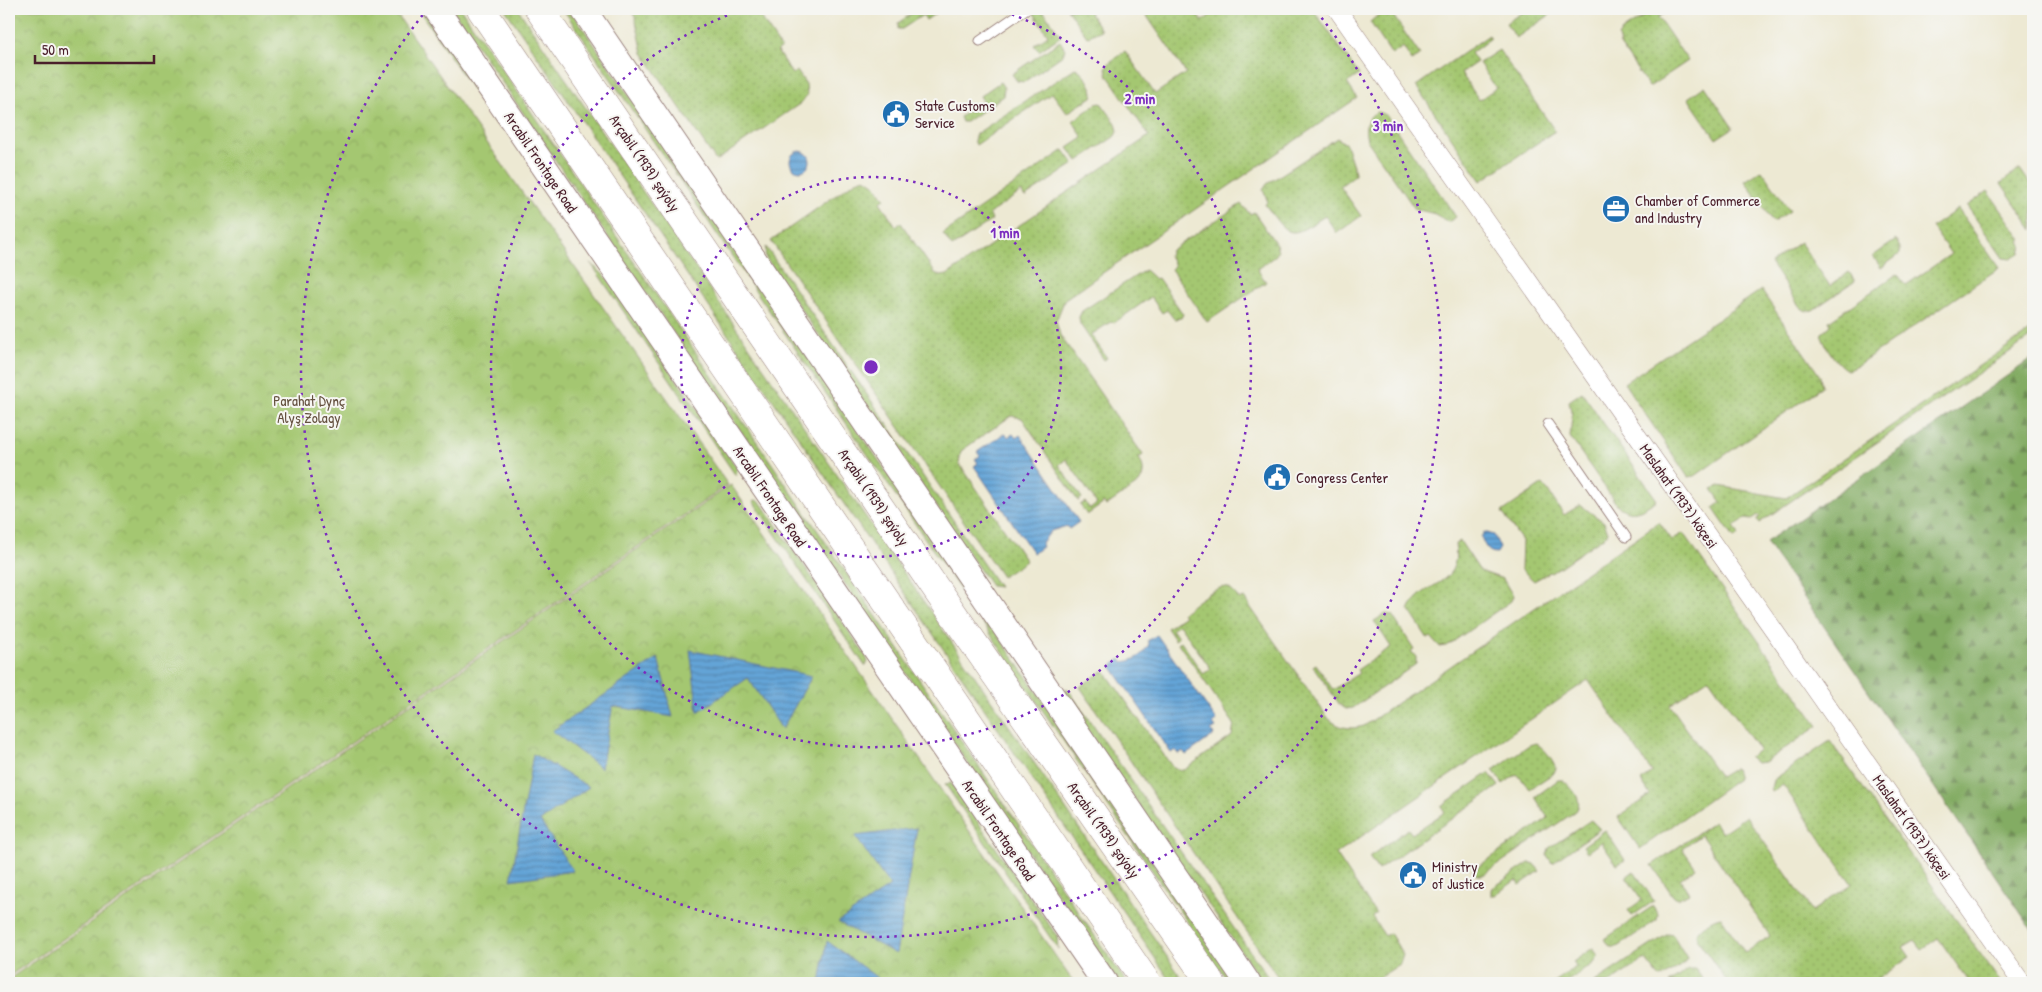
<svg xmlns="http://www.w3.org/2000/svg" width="2042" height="992" viewBox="0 0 2042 992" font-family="'Patrick Hand',sans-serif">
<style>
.grass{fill:url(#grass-dots);stroke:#77734e}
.forest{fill:url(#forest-firs);stroke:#666647}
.park{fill:url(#park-crowns);stroke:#77734e}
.water{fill:url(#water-rules);stroke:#576281}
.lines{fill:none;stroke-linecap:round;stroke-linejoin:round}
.lane-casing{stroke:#9c847f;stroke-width:11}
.street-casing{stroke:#9c847f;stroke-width:19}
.secondary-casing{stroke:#9c847f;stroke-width:27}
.primary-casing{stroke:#9c847f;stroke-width:29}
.lane{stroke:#fff;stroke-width:9}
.street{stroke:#fff;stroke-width:18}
.secondary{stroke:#fff;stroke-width:25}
.primary{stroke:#fff;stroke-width:28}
.ring{fill:none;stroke:#7b2cbf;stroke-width:2.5;stroke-dasharray:2.5 5}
.labels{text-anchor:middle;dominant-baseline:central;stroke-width:4;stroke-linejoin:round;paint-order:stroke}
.poi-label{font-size:15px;fill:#4a1f2b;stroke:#f6f6f2;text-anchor:start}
.street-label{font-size:15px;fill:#4a1f2b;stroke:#f6f6f2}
.park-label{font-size:15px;fill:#655140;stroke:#f6f6f2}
.centre{fill:#7b2cbf;stroke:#f6f6f2;stroke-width:2.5}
.ring-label{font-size:15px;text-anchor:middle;font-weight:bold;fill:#7b2cbf;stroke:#f6f6f2;stroke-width:4;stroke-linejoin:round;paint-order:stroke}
</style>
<defs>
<pattern id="grass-dots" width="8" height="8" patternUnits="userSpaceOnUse" patternTransform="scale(1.25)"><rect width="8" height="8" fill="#a4c771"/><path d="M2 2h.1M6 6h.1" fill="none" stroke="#8faa62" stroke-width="1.8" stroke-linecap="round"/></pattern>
<pattern id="forest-firs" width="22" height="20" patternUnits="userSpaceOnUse" patternTransform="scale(1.25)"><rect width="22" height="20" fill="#83ac63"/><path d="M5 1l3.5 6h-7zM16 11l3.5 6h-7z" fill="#6d8b52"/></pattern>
<pattern id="park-crowns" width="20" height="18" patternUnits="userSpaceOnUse" patternTransform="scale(1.25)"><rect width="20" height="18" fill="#a4c771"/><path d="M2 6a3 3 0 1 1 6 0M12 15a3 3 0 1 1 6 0" fill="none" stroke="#8faa62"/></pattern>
<pattern id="water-rules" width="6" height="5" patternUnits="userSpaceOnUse" patternTransform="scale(1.25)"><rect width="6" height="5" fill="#64a4d7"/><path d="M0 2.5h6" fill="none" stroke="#5485af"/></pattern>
</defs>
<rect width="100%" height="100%" fill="#f6f6f2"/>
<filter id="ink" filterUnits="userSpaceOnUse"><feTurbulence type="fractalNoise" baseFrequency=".02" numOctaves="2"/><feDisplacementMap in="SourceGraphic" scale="10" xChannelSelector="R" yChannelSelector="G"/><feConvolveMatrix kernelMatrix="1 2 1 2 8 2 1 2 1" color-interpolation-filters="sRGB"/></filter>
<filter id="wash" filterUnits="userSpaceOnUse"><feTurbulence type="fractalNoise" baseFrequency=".0096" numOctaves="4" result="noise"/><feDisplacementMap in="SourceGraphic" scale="20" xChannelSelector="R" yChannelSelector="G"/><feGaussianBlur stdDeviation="1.12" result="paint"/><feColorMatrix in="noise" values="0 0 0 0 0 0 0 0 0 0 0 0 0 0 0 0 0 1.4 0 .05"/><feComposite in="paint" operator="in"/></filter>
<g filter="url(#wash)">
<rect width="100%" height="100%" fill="#ede9d3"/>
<g class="grass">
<polygon points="418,9 424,9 500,121 496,124"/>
<polygon points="452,9 461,9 1127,983 1118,983"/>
<polygon points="505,9 518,9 1185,983 1172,983"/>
<polygon points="563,9 570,9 1236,983 1229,983"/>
<polygon points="630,9 755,9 781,48 777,51 792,74 797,71 806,84 807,95 801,103 716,161 643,53 635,17"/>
<polygon points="918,9 942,9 926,20 923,15 902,29 898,29 898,23"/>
<polygon points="1037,9 1042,9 1061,36 1039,51 1034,45 1048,35 1033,12"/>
<polygon points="1067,9 1094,9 1089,12 1101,30 1087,37"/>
<path d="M 1142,9 L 1193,9 L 1202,21 L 1220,9 L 1313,9 L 1359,75 L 1347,83 L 1357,98 L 1065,299 L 1056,321 L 1060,335 L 1143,455 L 1139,458 C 1144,467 1145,474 1139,483 L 1106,506 L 1104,503 L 1087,515 L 1080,505 L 1085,502 L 1090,509 L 1097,504 L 1066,459 L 1059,465 L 1082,498 L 1078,501 L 1022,418 L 1011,416 L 961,451 L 959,463 L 1026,561 L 1002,577 L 771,241 L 856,181 L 865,178 L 874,184 L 885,199 L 880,202 L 896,226 L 901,223 L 935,273 L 941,276 L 947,275 L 1149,136 L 1108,76 L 1106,68 L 1110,62 L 1125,51 L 1155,94 L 1186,73 Z"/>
<polygon points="1385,9 1399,9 1392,14 1420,55 1412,61 1403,47 1392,55 1370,22"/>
<polygon points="1527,9 1557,10 1516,38 1506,23"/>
<polygon points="1655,9 1664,9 1666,12 1658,17 1688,61 1649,87 1620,45 1618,37 1622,31"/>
<polygon points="1489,35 1491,38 1471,53 1477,62 1461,73 1479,100 1496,88 1479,63 1499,50 1555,131 1481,181 1416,86"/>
<polygon points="1060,41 1065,49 1063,55 1024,82 1017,81 1012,74"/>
<path d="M 1075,68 C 1084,71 1090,84 1093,92 L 1092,97 L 1067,113 L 1052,93 L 976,145 L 974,140 L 976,134 Z"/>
<polygon points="1000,82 1004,88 1003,96 966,122 962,122 960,117 983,101 980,96"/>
<polygon points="1705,86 1733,128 1716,139 1688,98"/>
<polygon points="1101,103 1116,123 1118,131 1114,137 1078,161 1068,148 1083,138 1073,121 1096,104"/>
<path d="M 1378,112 L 1386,115 L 1456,217 L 1448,222 L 1435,214 L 1415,209 L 1367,140 C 1364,129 1365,116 1378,112 Z"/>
<path d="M 1337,138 L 1346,144 L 1355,172 L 1355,175 L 1340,186 L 1361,216 L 1337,233 L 1325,216 C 1290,239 1289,239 1265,204 L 1268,202 L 1263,190 L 1267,184 Z"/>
<polygon points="1064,150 1074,164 1025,197 1021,192 989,214 992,220 952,247 943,234"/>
<polygon points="2020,169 2033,188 2033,230 2001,183"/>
<polygon points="1762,170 1790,211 1773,222 1745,181"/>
<polygon points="1988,191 2022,240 2020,241 2022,245 2020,253 2011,259 2003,258 1967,206"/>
<polygon points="1241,204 1250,214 1254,212 1276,244 1278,252 1275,256 1257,269 1266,282 1207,322 1171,269 1174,266 1169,255 1171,250"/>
<path d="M 1958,209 L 1999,268 L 1853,368 L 1847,370 C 1836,364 1824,345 1821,334 L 1831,325 L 1829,321 L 1897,274 L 1906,285 L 1951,254 L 1932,227 Z"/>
<polygon points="1896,240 1900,248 1900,254 1881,268 1873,256"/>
<polygon points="1800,242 1830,286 1849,272 1855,281 1813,310 1806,311 1800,307 1770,263"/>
<polygon points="766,247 999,587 991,586 765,257"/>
<polygon points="590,262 608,279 737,468 736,476"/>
<polygon points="1145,270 1155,279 1158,278 1183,314 1181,318 1174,319 1167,310 1162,313 1151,297 1114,323 1112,321 1091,335 1107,358 1104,360 1080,324 1079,317 1082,311"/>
<polygon points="1761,290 1820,376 1822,387 1695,476 1688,477 1624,383"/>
<polygon points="2033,329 2033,336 1759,523 1757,519 1760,517 1758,515 1751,520 1745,519 1734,526 1739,535 1734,538 1713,508 1721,502 1712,489 1719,486 1786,498"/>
<path d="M 1582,392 L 1657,500 C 1643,509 1632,518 1617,505 L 1570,437 L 1572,416 L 1569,401 Z"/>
<polygon points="1543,484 1564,515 1580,505 1604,522 1608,532 1605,536 1551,573 1550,572 1534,581 1521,569 1522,541 1502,512"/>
<polygon points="756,500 761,503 866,656 868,662 865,666 753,501"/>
<path d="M 1659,522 L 1672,540 L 1683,533 L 1818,726 L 1765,762 L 1756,763 L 1749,757 L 1759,750 L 1709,678 L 1670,705 L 1720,777 L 1735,768 L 1738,779 L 1640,849 L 1618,817 L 1650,795 L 1641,781 L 1652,772 L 1588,680 L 1336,854 L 1376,914 L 1372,917 L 1385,936 L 1390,933 L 1403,955 L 1400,964 L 1371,983 L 1282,983 L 1080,687 L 1104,670 L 1173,768 L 1184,770 L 1232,736 L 1234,724 L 1178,643 L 1181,641 L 1203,674 L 1211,669 L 1179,624 L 1172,629 L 1178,638 L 1175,640 L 1167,628 L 1184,616 L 1182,613 C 1191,606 1218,583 1228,588 C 1233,591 1237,596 1240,600 L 1244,598 L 1328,718 C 1339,728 1349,730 1364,726 Z"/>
<path d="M 1460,541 L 1480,571 L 1503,579 L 1513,596 L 1511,601 L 1447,646 L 1440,647 L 1431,637 L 1428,639 L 1409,610 C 1421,580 1462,589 1455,544 Z"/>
<polygon points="1386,614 1392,615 1414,649 1411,651 1416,657 1416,664 1353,708 1346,709 1340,705 1313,666 1316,664 1333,690 1359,673 1357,670 1391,647 1374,621"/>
<polygon points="1067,688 1272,983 1263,983 1064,697"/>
<path d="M 1830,741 L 2001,983 L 1970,983 L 1938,938 L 1922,949 L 1915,940 L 1903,947 L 1910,957 L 1872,983 L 1728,983 L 1697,939 L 1696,934 C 1700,927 1712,918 1721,917 L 1745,953 L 1770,936 L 1701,835 L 1682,848 L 1696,868 L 1680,879 L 1689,893 L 1677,899 L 1673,896 L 1652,865 L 1714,822 L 1722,833 L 1746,816 L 1812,911 L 1852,884 L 1783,785 L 1772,792 L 1771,788 L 1773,780 Z"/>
<path d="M 1536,743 C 1545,749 1552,758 1556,768 L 1554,773 L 1530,789 L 1517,774 L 1503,784 L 1493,770 L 1529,745 Z"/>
<polygon points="1489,773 1499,786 1378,870 1369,857 1408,829 1412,834 1445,812 1441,806"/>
<path d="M 1558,780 L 1563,780 C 1572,788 1584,800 1576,811 L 1483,875 L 1477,875 L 1472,871 L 1548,818 L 1535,797 Z"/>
<polygon points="951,783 1057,936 1058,949 945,784"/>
<polygon points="1591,820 1600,829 1552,863 1547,855 1549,848"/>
<polygon points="1605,830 1625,860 1617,865 1601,842 1587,852 1583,846"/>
<polygon points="1529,863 1533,863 1540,871 1520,885 1516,880 1495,895 1491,895 1491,889"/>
<polygon points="1634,871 1654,901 1632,916 1628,910 1642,900 1626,877"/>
<polygon points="1653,906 1658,914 1657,920 1617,947 1610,947 1605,939"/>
<polygon points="1668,934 1673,935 1687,958 1685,963 1663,977 1660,978 1645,959 1609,983 1593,983"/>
<polygon points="1593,948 1598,956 1594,963 1565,983 1553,983 1576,967 1573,962"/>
<polygon points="1689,969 1695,969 1706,983 1669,983"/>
</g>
<polygon class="forest" points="2033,358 2033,931 1766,542"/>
<g class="park">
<polygon points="9,9 393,9 728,485 9,976"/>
<polygon points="731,485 1074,983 9,983 9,979"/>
</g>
<g class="water">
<circle cx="800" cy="161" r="10"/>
<polygon points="1005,433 1008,437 1013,434 1016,438 1020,435 1079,522 1069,529 1067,526 1051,531 1041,544 1042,547 1033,553 974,466 978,463 975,459 980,456 977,452"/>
<path d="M 1484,532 L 1494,535 L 1500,548 L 1497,553 C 1487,553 1485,546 1481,537 Z"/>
<path d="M 1157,635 L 1217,721 L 1213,724 L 1216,728 L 1211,731 L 1214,735 L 1186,755 L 1183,751 L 1178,754 L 1175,750 L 1171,753 L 1111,666 L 1121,659 L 1123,662 C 1135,661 1143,655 1149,644 L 1147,641 Z"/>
<polygon points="690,650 812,676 782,729 748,678 698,712"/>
<polygon points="658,658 673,717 613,706 601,768 552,731"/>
<polygon points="533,754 589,787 540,821 573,871 511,880"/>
<polygon points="917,828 896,954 838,922 890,886 855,836"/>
<polygon points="827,941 879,979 872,983 820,983"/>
</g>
</g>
<g filter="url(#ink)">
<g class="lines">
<defs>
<g id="lane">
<polyline points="980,41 1026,9"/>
<polyline points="1548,424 1626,537"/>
</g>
<polyline id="street" points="1337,9 2022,983"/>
<g id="secondary">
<polyline points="436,9 1105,983"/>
<polyline points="583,9 1248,983"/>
</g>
<g id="primary">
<polyline points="481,9 1147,983"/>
<polyline points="539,9 938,592 1211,983"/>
</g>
</defs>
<use href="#lane" class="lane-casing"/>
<use href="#street" class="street-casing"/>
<use href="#secondary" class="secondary-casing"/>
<use href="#primary" class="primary-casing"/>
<use href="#lane" class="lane"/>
<use href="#street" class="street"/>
<use href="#secondary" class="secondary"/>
<use href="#primary" class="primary"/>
</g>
</g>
<g class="ring">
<circle cx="871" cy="367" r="190"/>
<path d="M998 9A380 380 0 1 1 744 9"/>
<path d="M1317 12A570 570 0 1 1 425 12"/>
</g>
<defs>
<symbol id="civic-disc" viewBox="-11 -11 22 22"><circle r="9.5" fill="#1f6fb2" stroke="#f6f6f2"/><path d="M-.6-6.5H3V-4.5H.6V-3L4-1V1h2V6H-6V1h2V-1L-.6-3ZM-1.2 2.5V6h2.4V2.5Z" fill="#fff"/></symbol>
<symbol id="office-disc" viewBox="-11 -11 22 22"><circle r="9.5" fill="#1f6fb2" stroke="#f6f6f2"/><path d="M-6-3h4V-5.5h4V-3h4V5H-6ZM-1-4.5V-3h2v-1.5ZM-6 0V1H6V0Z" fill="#fff"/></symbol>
</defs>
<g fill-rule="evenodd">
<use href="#civic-disc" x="880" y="98" width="32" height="32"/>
<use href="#office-disc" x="1600" y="193" width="32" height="32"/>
<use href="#civic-disc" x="1261" y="461" width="32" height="32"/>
<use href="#civic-disc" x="1397" y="859" width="32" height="32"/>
</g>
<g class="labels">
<g class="poi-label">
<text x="915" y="105">State Customs<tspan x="915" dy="17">Service</tspan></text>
<text x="1635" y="200">Chamber of Commerce<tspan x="1635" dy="17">and Industry</tspan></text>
<text x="1296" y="477">Congress Center</text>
<text x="1432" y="866">Ministry<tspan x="1432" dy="17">of Justice</tspan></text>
</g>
<g class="street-label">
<text transform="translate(541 162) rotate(56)">Arcabil Frontage Road</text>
<text transform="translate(645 163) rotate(56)">Arçabil (1939) şaýoly</text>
<text transform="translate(770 496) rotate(56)">Arcabil Frontage Road</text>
<text transform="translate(1679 496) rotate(55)">Maslahat (1937) köçesi</text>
<text transform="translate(874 497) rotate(56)">Arçabil (1939) şaýoly</text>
<text transform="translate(1912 827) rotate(55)">Maslahat (1937) köçesi</text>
<text transform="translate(999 830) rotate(56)">Arcabil Frontage Road</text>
<text transform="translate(1104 830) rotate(55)">Arçabil (1939) şaýoly</text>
</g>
<g class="park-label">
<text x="309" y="400">Parahat Dynç<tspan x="309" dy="17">Alyş Zolagy</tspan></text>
</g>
</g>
<circle cx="871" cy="367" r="8" class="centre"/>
<g class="ring-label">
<text x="1140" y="104">2 min</text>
<text x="1388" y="131">3 min</text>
<text x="1005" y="238">1 min</text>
</g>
<rect width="2042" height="992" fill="none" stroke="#f6f6f2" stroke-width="30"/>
<path d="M35 55v8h119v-8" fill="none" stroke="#4a1f2b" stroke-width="2.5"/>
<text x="42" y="55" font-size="15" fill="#4a1f2b" stroke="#f6f6f2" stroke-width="4" paint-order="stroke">50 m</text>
</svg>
